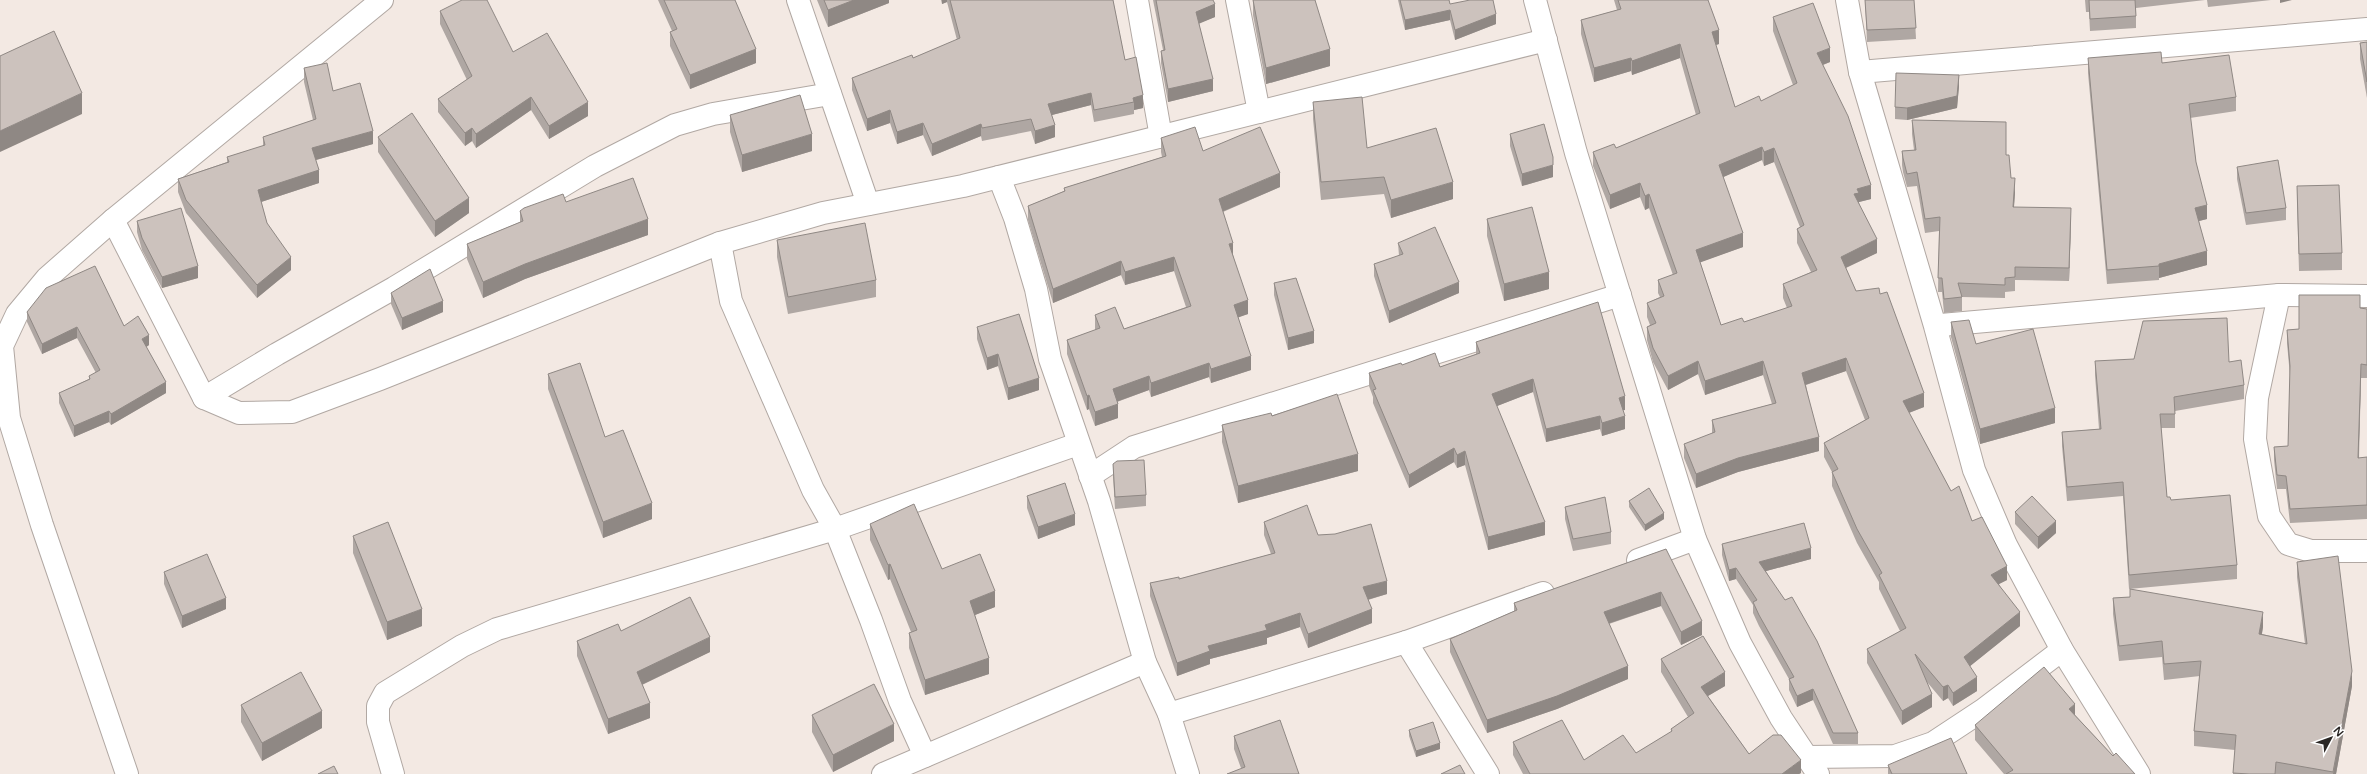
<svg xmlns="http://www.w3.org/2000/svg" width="2367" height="774" viewBox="0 0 2367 774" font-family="'Varela Round',sans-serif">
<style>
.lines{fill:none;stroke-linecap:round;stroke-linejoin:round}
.street-casing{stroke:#b1a8a3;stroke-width:24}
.street{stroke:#fff;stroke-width:22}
.wall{fill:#afa7a3;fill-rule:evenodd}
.shaded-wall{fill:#8f8884}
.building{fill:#ccc2bd;stroke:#8f8884;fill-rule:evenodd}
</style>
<rect width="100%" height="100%" fill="#f3e9e3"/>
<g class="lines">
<defs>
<g id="street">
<polyline points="798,0 868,204"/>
<polyline points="1137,0 1161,137"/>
<polyline points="1237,0 1259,112"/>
<polyline points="1535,0 1576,153 1695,539 1740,643 1781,718 1818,774"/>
<polyline points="1847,0 1860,72 1935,326 1974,470 2006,545 2062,650 2139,774"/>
<polyline points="1860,72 2367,29"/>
<polyline points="999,177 1015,218 1036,289 1050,359 1099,501 1145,662 1169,714 1188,774"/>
<polyline points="113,220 204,398 239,413 292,412 380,379 720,243 823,213 963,186 1546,40"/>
<polyline points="720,243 731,301 813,490 835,529 871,620 900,701 925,756"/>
<polyline points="2279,295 2257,398 2255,439 2269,516 2288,544 2311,551 2367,551"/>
<polyline points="1941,325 2279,295 2367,296"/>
<polyline points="204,398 277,354 394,288 595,166 675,125 713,114 830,94"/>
<polyline points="1090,476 1134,447 1620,295"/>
<polyline points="1638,560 1695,539"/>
<polyline points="1406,642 1488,774"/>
<polyline points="1169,714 1406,642 1543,593"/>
<polyline points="1807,757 1895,756 1933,743 1983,710 2062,650"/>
<polyline points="127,774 42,525 9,418 2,346 17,314 47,278 113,220 382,0"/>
<polyline points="393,774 378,722 378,706 385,693 462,646 497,629 835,529 1078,444"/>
<polyline points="883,774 1145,662"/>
</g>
</defs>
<use href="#street" class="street-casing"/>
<use href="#street" class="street"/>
</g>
<g class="wall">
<polygon points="658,0 735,0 756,63 690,89 670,46 670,32 672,31"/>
<polygon points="817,0 889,0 889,3 828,27"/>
<polygon points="941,0 1113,0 1125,60 1143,108 1134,110 1134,114 1094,122 1091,105 1052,115 1055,137 1035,144 1031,131 982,141 981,136 932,156 923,135 897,144 890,123 867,131 852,90 852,78 913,58 957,40 947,2 942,4"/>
<polygon points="1153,0 1213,0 1215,17 1199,23 1213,91 1168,102 1161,63 1161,51 1163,50"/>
<polygon points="1253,0 1315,0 1330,66 1266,84 1253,15"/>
<polygon points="1398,0 1449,0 1450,4 1496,24 1455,40 1450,20 1405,30"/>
<path d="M 1614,0 L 1708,0 L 1719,44 L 1716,45 L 1735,107 L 1761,101 L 1793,85 L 1773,31 L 1773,17 L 1830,62 L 1823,65 L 1871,199 L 1859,202 L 1859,203 L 1877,253 L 1846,268 L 1856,291 L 1880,294 L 1924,407 L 1909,413 L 1951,491 L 1972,521 L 2007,580 L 1999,584 L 2020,626 L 1970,666 L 1977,691 L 1953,706 L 1948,698 L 1943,701 L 1927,682 L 1932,707 L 1902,725 L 1867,663 L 1867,649 L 1900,631 L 1879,589 L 1879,582 L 1857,543 L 1832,486 L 1832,472 L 1824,457 L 1824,443 L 1865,420 L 1846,371 L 1806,385 L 1819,451 L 1738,472 L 1696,488 L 1684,458 L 1684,444 L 1712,434 L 1712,420 L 1772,404 L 1763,375 L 1705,395 L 1698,374 L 1668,390 L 1653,362 L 1647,340 L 1647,327 L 1650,325 L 1647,317 L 1647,303 L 1660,297 L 1658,293 L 1658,280 L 1673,275 L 1649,208 L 1645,210 L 1640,197 L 1610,209 L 1593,166 L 1593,152 L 1616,148 L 1696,115 L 1680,58 L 1632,75 L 1631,71 L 1594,82 L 1581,34 L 1581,20 L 1617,10 ZM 1762,160 L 1764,166 L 1774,162 L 1800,227 L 1797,229 L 1797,243 L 1811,272 L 1783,284 L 1783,298 L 1787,308 L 1744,322 L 1721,325 L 1700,262 L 1743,247 L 1723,177 Z"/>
<polygon points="1865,0 1914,0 1916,39 1867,42"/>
<polygon points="2085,0 2205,0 2136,8 2136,28 2090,31 2089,12 2086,12"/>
<polygon points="2207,0 2271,0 2208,7"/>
<polygon points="440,11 513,52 588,116 549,139 531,110 476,148 472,141 465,146 438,112 438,99 467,80 440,24"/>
<polygon points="2367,42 2367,98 2360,59 2360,43"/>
<polygon points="2088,58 2162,63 2236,97 2236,111 2190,118 2196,162 2207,219 2199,221 2207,265 2159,278 2159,280 2107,284 2088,73"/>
<polygon points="304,68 333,91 373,144 316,160 319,183 261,202 267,223 291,270 257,298 186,213 178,192 178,179 227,162 227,157 263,146 263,137 313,120 304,82"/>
<polygon points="1959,86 1957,108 1907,120 1895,119 1895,107"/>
<polygon points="1313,102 1367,148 1453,199 1391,218 1384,194 1321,200 1313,119"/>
<polygon points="730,115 812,151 742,172 730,132"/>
<polygon points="1912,120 2006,155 2011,178 2015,192 2014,207 2071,222 2069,281 2015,280 2015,291 2005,292 2005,298 1962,297 1962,311 1944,313 1942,292 1938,292 1939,231 1925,233 1917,186 1907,187 1903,172 1902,165 1902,151 1914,150 1912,134"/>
<polygon points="1510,134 1553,177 1522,186 1510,146"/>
<polygon points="378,137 469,213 435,237 378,152"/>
<polygon points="1161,138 1203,151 1280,187 1223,212 1233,255 1248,314 1238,317 1251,370 1211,383 1209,377 1151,397 1149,390 1117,402 1118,418 1095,426 1089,409 1087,410 1067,354 1067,340 1095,330 1095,315 1124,329 1186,307 1174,271 1125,285 1121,275 1053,303 1028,220 1028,206 1064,191 1064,188 1162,157 1161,152"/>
<polygon points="2237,167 2286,208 2286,220 2246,225 2237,179"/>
<polygon points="2297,186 2342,253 2342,270 2299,271 2297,203"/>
<polygon points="566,202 648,235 525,279 483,298 467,259 467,244 520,222 520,211"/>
<polygon points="1487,219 1549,289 1504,301 1487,236"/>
<polygon points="137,221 198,278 162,288 142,250 137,232"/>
<polygon points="777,240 876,280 876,297 788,314 777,257"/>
<polygon points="1398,243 1459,293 1389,323 1374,276 1374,264 1399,256"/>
<polygon points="1274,283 1314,343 1288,350 1274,295"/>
<polygon points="391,293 443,312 402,330 391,304"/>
<polygon points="2360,308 2367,309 2367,378 2361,378 2359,458 2367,457 2367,519 2290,523 2286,489 2277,489 2274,460 2274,447 2288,446 2290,376 2287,343 2287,330 2299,329"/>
<polygon points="27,312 124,326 149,345 146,347 166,393 111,425 109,422 74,437 59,403 59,393 89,379 89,376 96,373 77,338 42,354 27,322"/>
<polygon points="1951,322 2055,423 1980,444 1951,337"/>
<polygon points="977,327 1039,390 1008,400 998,366 987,370 977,339"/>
<polygon points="1476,342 1625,410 1623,410 1625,429 1602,436 1600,429 1546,442 1533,392 1497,406 1545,535 1488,550 1465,465 1457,468 1454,462 1409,488 1373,403 1373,397 1369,386 1369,373 1402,365 1440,367 1476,354"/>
<polygon points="2095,361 2229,362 2244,385 2244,399 2175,411 2175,428 2161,428 2167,497 2237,565 2237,579 2129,589 2123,496 2067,501 2062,446 2062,432 2099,429 2095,375"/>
<polygon points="548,374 605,437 652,519 603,538 548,389"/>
<polygon points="1272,416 1358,471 1238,503 1222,442 1222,425"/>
<polygon points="1113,464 1146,495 1146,506 1115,509 1113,476"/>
<polygon points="1027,496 1075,525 1038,539 1027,508"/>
<polygon points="1629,501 1664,519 1645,531 1629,507"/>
<polygon points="1565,507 1611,532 1611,544 1573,551 1565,519"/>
<polygon points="2015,512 2056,533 2038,549 2015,524"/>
<polygon points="1264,522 1318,535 1387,594 1368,600 1372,623 1308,648 1300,627 1267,638 1267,644 1210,659 1210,664 1177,676 1150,596 1150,583 1179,579 1271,554 1264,535"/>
<polygon points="870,524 942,569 995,607 975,615 989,674 925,695 909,648 909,633 911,632 890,579 888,580 870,540"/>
<polygon points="353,536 422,626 387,640 353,553"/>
<polygon points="1722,544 1811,559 1766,571 1858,733 1858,744 1833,744 1813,700 1797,707 1789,690 1789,679 1759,626 1753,613 1753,605 1736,579 1729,581 1722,555"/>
<polygon points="1666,549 1702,635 1681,645 1661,606 1609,624 1628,679 1557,709 1487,733 1450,652 1450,639 1514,611 1514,603"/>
<polygon points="2297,562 2352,686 2336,774 2233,774 2235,750 2194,746 2194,731 2200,676 2164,680 2162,657 2119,661 2113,614 2113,598 2130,597 2130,589 2263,627 2262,634 2305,644 2297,577"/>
<polygon points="164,572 226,609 182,628 164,584"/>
<polygon points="621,631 710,652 642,685 650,718 608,734 577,656 577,641"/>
<polygon points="1661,659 1725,686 1708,696 1749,754 1801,773 1799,774 1523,774 1513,755 1513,742 1584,760 1636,753 1671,732 1671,729 1688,717 1661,672"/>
<polygon points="241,705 322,728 262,761 241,722"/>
<polygon points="812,715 894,741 833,772 812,732"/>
<polygon points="2075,715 2113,756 2135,774 2004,774 1975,740 1975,725"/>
<polygon points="1409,730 1440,749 1416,757 1409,736"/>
<polygon points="1234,736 1299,774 1241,768 1234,749"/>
<polygon points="1888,765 1967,774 1888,774"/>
</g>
<g class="shaded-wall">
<polygon points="854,0 889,0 889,3 828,27 828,10"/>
<polygon points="942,0 947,0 947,2 942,4"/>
<polygon points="2280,0 2292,0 2280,3"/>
<polygon points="1215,4 1215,17 1196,25 1196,12"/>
<polygon points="1450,10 1450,20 1405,30 1405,20"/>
<polygon points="1496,14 1496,24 1455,40 1455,30"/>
<polygon points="1719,30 1719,44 1712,46 1712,32"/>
<polygon points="1680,44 1680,58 1632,75 1632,61"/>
<polygon points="1830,48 1830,62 1817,67 1817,53"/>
<polygon points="756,49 756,63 690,89 690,75"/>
<polygon points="1330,49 1330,66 1266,84 1266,68"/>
<polygon points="1631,58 1631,71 1594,82 1594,68"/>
<polygon points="1959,75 1959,86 1957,108 1907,120 1907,108"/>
<polygon points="1213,79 1213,91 1168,102 1168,89"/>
<polygon points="82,93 82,114 0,152 0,131"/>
<polygon points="1091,93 1091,105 1048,116 1048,104"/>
<polygon points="1143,95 1143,108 1134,110 1134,102 1133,98"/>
<polygon points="531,97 531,110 476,148 476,134"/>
<polygon points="588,102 588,116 549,139 549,126"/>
<polygon points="890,110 890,123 867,131 867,119"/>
<polygon points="923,123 923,135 897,144 897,132"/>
<polygon points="981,124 981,136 932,156 932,144"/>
<polygon points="1055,125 1055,137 1035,144 1035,131"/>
<polygon points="472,128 472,141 465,146 465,133"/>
<polygon points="373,131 373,144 312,161 312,148"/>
<polygon points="812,134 812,151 742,172 742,155"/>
<polygon points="1762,147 1762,160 1719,179 1719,165"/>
<polygon points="1774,148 1774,162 1764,166 1764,152"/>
<polygon points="1553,165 1553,177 1522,186 1522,174"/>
<polygon points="319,170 319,183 258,203 258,190"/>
<polygon points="1280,173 1280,187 1219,213 1219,199"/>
<polygon points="2015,178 2015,192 2013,220 2013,207"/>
<polygon points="1453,182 1453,199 1391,218 1391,200"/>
<polygon points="1640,183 1640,197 1610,209 1610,195"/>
<polygon points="1871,185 1871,199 1859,202 1859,207 1854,194 1857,189"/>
<polygon points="1649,194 1649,208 1645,210 1645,196"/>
<polygon points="469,198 469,213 435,237 435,221"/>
<polygon points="2207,205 2207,219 2195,222 2195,208"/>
<polygon points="2071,208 2071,222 2069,281 2069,268"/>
<polygon points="648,219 648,235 525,279 483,298 483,282 525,264"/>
<polygon points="1743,233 1743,247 1696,264 1696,250"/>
<polygon points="1877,239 1877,253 1841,270 1841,257"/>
<polygon points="1233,243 1233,257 1229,244"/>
<polygon points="2207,251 2207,265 2159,278 2159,264"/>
<polygon points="291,257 291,270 257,298 257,285"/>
<polygon points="1174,257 1174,271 1125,285 1125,272"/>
<polygon points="1121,261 1121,275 1053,303 1053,289"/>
<polygon points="198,266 198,278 162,288 162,277"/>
<polygon points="1549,272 1549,289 1504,301 1504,284"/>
<polygon points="1459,282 1459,293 1389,323 1389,311"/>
<polygon points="1248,300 1248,314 1234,319 1234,305"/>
<polygon points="443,301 443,312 402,330 402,318"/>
<polygon points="77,327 77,338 42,354 42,344"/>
<polygon points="1314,331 1314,343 1288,350 1288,338"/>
<polygon points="149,335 149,345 142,350 142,339"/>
<polygon points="998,354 998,366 987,370 987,358"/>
<polygon points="1251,356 1251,370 1211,383 1211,369"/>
<polygon points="1846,358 1846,371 1802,386 1802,373"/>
<polygon points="1698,361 1698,374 1668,390 1668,376"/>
<polygon points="1763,361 1763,375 1705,395 1705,381"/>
<polygon points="1209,363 1209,377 1151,397 1151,383"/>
<polygon points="2361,364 2361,378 2358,472 2358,458"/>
<polygon points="1149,376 1149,390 1113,403 1113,389"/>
<polygon points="1039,378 1039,390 1008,400 1008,388"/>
<polygon points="1533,379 1533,392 1492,408 1492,394"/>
<polygon points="166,382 166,393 111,425 111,414"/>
<polygon points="1924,393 1924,407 1903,415 1903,401"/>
<polygon points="1089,395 1089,409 1087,410 1087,396"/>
<polygon points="1625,396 1625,410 1619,411 1619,398"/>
<polygon points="1118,404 1118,418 1095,426 1095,412"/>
<polygon points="2055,408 2055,423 1980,444 1980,429"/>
<polygon points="109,411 109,422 74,437 74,426"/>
<polygon points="1600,416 1600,429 1546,442 1546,429"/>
<polygon points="1625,416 1625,429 1602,436 1602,423"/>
<polygon points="1819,437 1819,451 1738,472 1696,488 1696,474 1738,458"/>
<polygon points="1454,448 1454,462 1409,488 1409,475"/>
<polygon points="1465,451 1465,465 1457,468 1457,455"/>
<polygon points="1358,454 1358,471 1238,503 1238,486"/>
<polygon points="652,503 652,519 603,538 603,522"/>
<polygon points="1664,513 1664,519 1645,531 1645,525"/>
<polygon points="1075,514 1075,525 1038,539 1038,527"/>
<polygon points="2056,521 2056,533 2038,549 2038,537"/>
<polygon points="1545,522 1545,535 1488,550 1488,537"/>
<polygon points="1811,548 1811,559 1759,573 1759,562"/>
<polygon points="890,564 890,579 888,580 888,565"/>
<polygon points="2007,566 2007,580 1991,588 1991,575"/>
<polygon points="1736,568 1736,579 1729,581 1729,570"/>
<polygon points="1387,581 1387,594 1363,601 1363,587"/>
<polygon points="995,591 995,607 970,617 970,601"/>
<polygon points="1661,592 1661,606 1604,625 1604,612"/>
<polygon points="226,598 226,609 182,628 182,616"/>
<polygon points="422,609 422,626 387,640 387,622"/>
<polygon points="1372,609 1372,623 1308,648 1308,634"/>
<polygon points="2020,612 2020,626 1964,671 1964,657"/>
<polygon points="2263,612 2263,627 2259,649 2259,634"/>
<polygon points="1300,613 1300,627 1267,638 1267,644 1210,659 1210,664 1177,676 1177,663 1208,646 1265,625"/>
<polygon points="1702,621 1702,635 1681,645 1681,632"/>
<polygon points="710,637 710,652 637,687 637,672"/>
<polygon points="989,658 989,674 925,695 925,680"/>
<polygon points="1628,666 1628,679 1557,709 1487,733 1487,720"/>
<polygon points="2352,671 2352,686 2336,774 2333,774"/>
<polygon points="1725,672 1725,686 1701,700 1701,687"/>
<polygon points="1977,677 1977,691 1953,706 1953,693"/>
<polygon points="1948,685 1948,698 1943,701 1943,687"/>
<polygon points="1813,689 1813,700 1797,707 1797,696"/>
<polygon points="1932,694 1932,707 1902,725 1902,711"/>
<polygon points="650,703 650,718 608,734 608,719"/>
<polygon points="2075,704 2075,719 2069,709"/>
<polygon points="322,711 322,728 262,761 262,743"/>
<polygon points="894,724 894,741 833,772 833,755"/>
<polygon points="1440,743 1440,749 1416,757 1416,751"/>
<polygon points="1801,760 1801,773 1799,774 1782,774"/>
</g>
<g class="building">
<polygon points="462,0 487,0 513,52 547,33 588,102 549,126 531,97 476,134 472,128 465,133 438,99 472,76 440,11"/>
<polygon points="664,0 735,0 756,49 690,75 670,32 677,29"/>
<polygon points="824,0 854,0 828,10"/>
<polygon points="950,0 1113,0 1125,60 1136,57 1143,95 1133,98 1134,102 1094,110 1091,93 1048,104 1055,125 1035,131 1031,119 982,128 981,124 932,144 923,123 897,132 890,110 867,119 852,78 912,55 913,58 960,38"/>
<polygon points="1156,0 1213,0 1215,4 1196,12 1213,79 1168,89 1161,51 1165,50"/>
<polygon points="1253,0 1315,0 1330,49 1266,68"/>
<polygon points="1400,0 1449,0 1450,4 1470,0 1493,0 1496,14 1455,30 1450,10 1405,20"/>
<path d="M 1618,0 L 1708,0 L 1719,30 L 1712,32 L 1735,107 L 1759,96 L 1761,101 L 1797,83 L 1773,17 L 1813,3 L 1830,48 L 1817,53 L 1848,116 L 1871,185 L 1857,189 L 1859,193 L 1854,194 L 1877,239 L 1841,257 L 1856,291 L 1879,288 L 1880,294 L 1887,292 L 1924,393 L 1903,401 L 1951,491 L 1959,486 L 1972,521 L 1982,517 L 2007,566 L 1991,575 L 2020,612 L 1964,657 L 1977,677 L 1953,693 L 1948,685 L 1943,687 L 1915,654 L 1932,694 L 1902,711 L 1867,649 L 1906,628 L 1879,575 L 1882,573 L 1857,529 L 1832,472 L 1838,469 L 1824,443 L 1869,418 L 1846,358 L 1802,373 L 1819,437 L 1738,458 L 1696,474 L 1684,444 L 1715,432 L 1712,420 L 1776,403 L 1763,361 L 1705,381 L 1698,361 L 1668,376 L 1653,348 L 1647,327 L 1656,323 L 1647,303 L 1664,296 L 1658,280 L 1677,273 L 1649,194 L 1645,196 L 1640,183 L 1610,195 L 1593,152 L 1614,144 L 1616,148 L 1700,113 L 1680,44 L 1632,61 L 1631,58 L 1594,68 L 1581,20 L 1621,9 ZM 1762,147 L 1764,152 L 1774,148 L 1804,225 L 1797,229 L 1817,270 L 1783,284 L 1792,306 L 1744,322 L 1742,318 L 1721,325 L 1696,250 L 1743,233 L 1719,165 Z"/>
<polygon points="1865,0 1914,0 1916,28 1867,30"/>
<polygon points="2089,0 2135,0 2136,16 2090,19"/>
<polygon points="54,31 82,93 0,131 0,56"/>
<polygon points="2367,42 2367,82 2360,43"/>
<polygon points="2161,52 2162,63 2229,55 2236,97 2189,104 2196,162 2207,205 2195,208 2207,251 2159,264 2159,266 2107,270 2088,58"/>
<polygon points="327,63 333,91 360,83 373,131 312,148 319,170 258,190 267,223 291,257 257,285 186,200 178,179 229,162 227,157 265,145 263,137 316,119 304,68"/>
<polygon points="1896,73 1959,75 1957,96 1907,108 1895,107"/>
<polygon points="800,95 812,134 742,155 730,115"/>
<polygon points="1362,97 1367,148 1436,128 1453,182 1391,200 1384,177 1321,182 1313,102"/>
<polygon points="412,113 469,198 435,221 378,137"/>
<polygon points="1912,120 2006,122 2006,155 2009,155 2011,178 2015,178 2013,207 2071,208 2069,268 2015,267 2015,277 2005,278 2005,285 1958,283 1962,297 1944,299 1942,278 1938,278 1940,217 1925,219 1917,172 1907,174 1903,158 1902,151 1916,150"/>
<polygon points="1544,124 1553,157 1553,165 1522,174 1510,134"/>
<polygon points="1195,127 1203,151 1260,127 1280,173 1219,199 1233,243 1229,244 1248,300 1234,305 1251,356 1211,369 1209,363 1151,383 1149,376 1113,389 1118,404 1095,412 1089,395 1087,396 1067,340 1100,328 1095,315 1115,307 1124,329 1191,306 1174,257 1125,272 1121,261 1053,289 1028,206 1065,191 1064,188 1166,156 1161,138"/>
<polygon points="2278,160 2286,208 2246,213 2237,167"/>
<polygon points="633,178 648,219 525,264 483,282 467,244 523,221 520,211 524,208 563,194 566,202"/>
<polygon points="2339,185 2342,253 2299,254 2297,186"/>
<polygon points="1532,207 1549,272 1504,284 1487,219"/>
<polygon points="181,208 198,266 162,277 142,238 137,221"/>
<polygon points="865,223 876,280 788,297 777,240"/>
<polygon points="1435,227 1459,282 1389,311 1374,264 1403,254 1398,243"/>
<polygon points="95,266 124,326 138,316 149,335 142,339 166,382 111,414 109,411 74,426 59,393 90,379 89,376 100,370 77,327 42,344 27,312 46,288"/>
<polygon points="430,269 443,301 402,318 391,293"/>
<polygon points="1296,278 1314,331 1288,338 1274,283"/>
<polygon points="2299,295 2360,295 2360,308 2367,309 2367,365 2361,364 2358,458 2367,457 2367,505 2290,509 2286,476 2277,475 2274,447 2288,446 2290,366 2287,330 2299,329"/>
<polygon points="1598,302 1625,396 1619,398 1625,416 1602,423 1600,416 1546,429 1533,379 1492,394 1545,522 1488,537 1465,451 1457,455 1454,448 1409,475 1373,390 1376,389 1369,373 1401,363 1402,365 1435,353 1440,367 1480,353 1476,342"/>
<polygon points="1019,314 1039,378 1008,388 998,354 987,358 977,327"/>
<polygon points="2227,318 2229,362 2241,360 2244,385 2174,397 2175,414 2160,414 2167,497 2170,497 2171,500 2230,495 2237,565 2129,575 2123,482 2067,487 2062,432 2101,429 2095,361 2134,359 2143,321"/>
<polygon points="1969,320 1976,344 2033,329 2055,408 1980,429 1951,322"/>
<polygon points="580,363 605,437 623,430 652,503 603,522 548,374"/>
<polygon points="1337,394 1358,454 1238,486 1222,425 1271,413 1272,416"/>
<polygon points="1144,460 1146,495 1115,497 1113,464 1117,461"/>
<polygon points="1065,483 1075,514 1038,527 1027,496"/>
<polygon points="1649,488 1664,513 1645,525 1629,501"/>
<polygon points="2032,496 2056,521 2038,537 2015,512"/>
<polygon points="1605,497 1611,532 1573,539 1565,507"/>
<polygon points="914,504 942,569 980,554 995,591 970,601 989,658 925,680 909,633 917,630 890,564 888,565 870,524"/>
<polygon points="1307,505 1318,535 1335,534 1371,524 1387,581 1363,587 1372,609 1308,634 1300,613 1265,625 1267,630 1208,646 1210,651 1177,663 1150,583 1179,577 1179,579 1275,553 1264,522"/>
<polygon points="388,522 422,609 387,622 353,536"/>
<polygon points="1804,523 1811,548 1759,562 1785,600 1792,597 1817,641 1858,733 1833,733 1813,689 1797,696 1789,679 1794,677 1759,615 1753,602 1757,600 1736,568 1729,570 1722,544"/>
<polygon points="1666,549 1702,621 1681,632 1661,592 1604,612 1628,666 1557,696 1487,720 1450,639 1517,610 1514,603"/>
<polygon points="207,554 226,598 182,616 164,572"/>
<polygon points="2338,556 2352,671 2333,772 2276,762 2275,774 2249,774 2233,773 2236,735 2194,731 2201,661 2164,664 2162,641 2119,646 2113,598 2130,597 2130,589 2263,612 2259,634 2307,644 2297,562"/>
<polygon points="690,597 710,637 637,672 650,703 608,719 577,641 618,624 621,631"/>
<polygon points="1703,636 1725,672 1701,687 1749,754 1773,735 1781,735 1801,760 1782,774 1530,774 1513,742 1562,720 1584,760 1623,735 1636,753 1672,731 1671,729 1694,713 1661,659"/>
<polygon points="2044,667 2075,704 2069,709 2113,756 2116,753 2135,774 2006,774 2013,770 1975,725"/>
<polygon points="301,672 322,711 262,743 241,705"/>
<polygon points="874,684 894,724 833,755 812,715"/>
<polygon points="1280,720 1299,774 1227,774 1245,767 1234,736"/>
<polygon points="1433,722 1440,743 1416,751 1409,730"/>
<polygon points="1951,738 1967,774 1892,774 1888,765"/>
<polygon points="1460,765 1465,774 1441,774"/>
<polygon points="334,766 338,774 318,774"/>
</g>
<g transform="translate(2331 738) rotate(49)" stroke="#ffffff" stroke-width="3" paint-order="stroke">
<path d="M0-3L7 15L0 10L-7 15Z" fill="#2a2624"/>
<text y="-6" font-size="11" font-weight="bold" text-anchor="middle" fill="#2a2624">N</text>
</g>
</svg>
